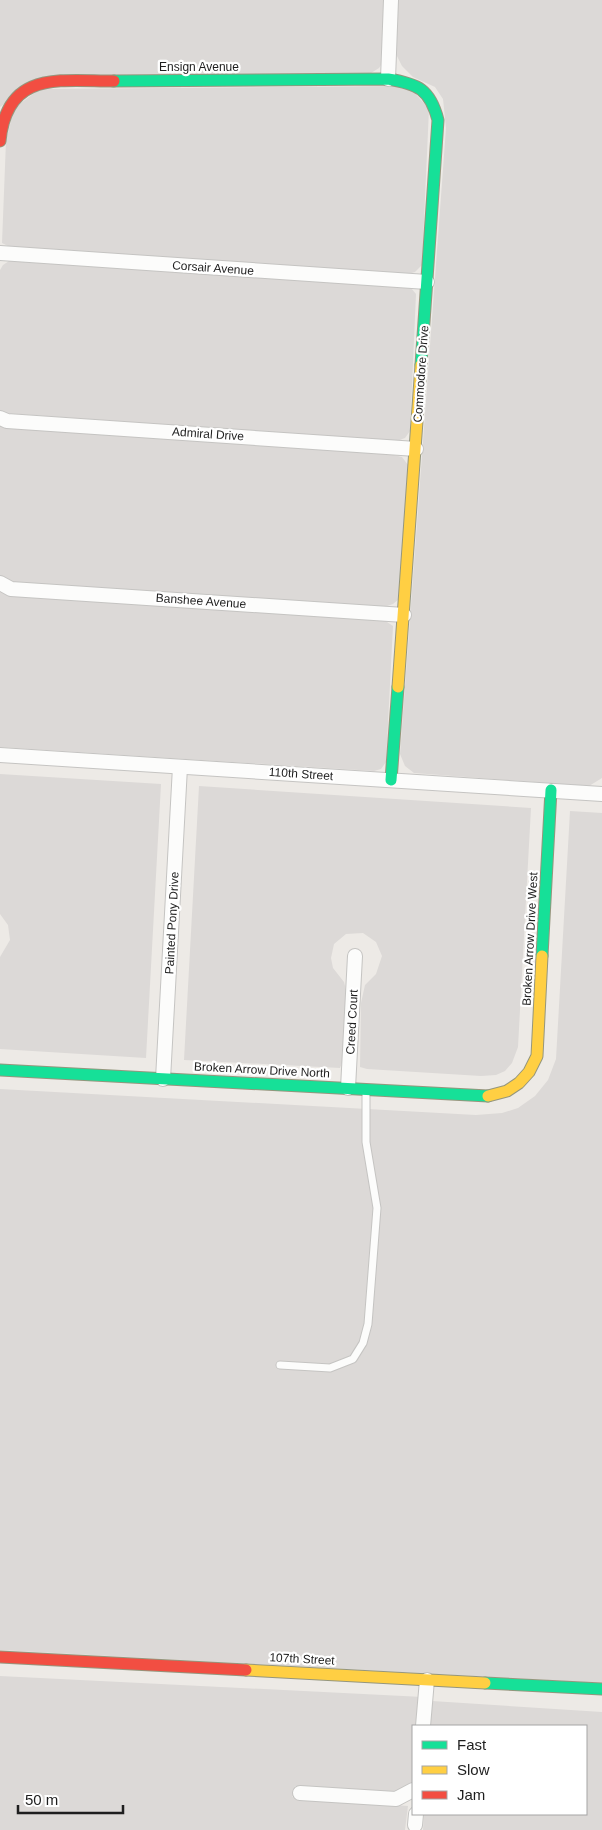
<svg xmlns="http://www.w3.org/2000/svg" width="602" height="1830" viewBox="0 0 602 1830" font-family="Arial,sans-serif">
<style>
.residential{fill:#dcd9d7}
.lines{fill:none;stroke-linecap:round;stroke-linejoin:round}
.lane-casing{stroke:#c5c4c2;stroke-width:9}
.street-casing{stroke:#c5c4c2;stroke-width:16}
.fast-casing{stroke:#95967d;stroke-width:13}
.slow-casing{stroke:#95967d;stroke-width:13}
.jam-casing{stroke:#95967d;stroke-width:13}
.lane{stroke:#fcfcfb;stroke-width:7}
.street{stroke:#fcfcfb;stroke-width:14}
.fast{stroke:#16e098;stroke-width:11}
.slow{stroke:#ffcf43;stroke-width:11}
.jam{stroke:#f24e42;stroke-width:11}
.labels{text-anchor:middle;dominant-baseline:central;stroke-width:4.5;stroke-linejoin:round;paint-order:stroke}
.street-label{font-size:12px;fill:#1e1e1e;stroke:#fff}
</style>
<rect width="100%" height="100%" fill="#edeae6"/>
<g class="residential">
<polygon points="0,0 386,0 383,62 379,68 371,73 44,76 0,107"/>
<polygon points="397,0 602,0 602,778 589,786 414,773 405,766 400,754 446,128 443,99 435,87 413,77 402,66 395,52"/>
<polygon points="394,86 412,90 429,109 422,265 415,272 408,274 12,248 2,243 6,141 14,108 40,89"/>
<polygon points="9,261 411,288 416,294 410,431 405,438 397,441 5,413 0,410 0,270 3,265"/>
<polygon points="0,427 386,453 402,457 408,465 399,599 393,604 384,607 12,582 0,575"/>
<polygon points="0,591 8,595 384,620 393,626 386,762 381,769 374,771 0,747"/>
<polygon points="0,774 161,784 146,1058 0,1049 0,957 10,940 8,925 0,914"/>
<polygon points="199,786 531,808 518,1047 512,1063 505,1071 496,1075 481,1076 367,1069 360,1067 361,1003 365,985 376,974 382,956 376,942 363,933 346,934 334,944 331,958 333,968 344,982 346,990 342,1063 340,1068 184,1060"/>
<polygon points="570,811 602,813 602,1683 0,1650 0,1089 476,1115 502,1113 518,1108 535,1096 548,1080 556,1059"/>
<polygon points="0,1676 423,1697 420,1726 413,1726 413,1781 392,1795 295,1786 292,1797 408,1806 405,1830 0,1830"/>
<polygon points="432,1701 602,1712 602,1830 423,1830 424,1814 586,1814 586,1726 430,1726"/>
</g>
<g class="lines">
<defs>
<polyline id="lane" points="280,1365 330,1368 353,1359 363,1343 368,1324 377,1208 366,1142 366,1092"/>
<g id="street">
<polyline points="388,79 391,0"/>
<polyline points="0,253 427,282"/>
<polyline points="0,418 7,421 416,449"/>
<polyline points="0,583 11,589 404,615"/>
<polyline points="0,755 602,794"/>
<polyline points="163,1079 180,767"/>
<polyline points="348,1088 355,956"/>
<polyline points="423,1726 427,1680"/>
<polyline points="300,1793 396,1799 413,1790"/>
<polyline points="415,1825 416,1814"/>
</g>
<g id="fast">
<path d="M 114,81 L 388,79 C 418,84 430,89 438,120 L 421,365"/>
<polyline points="391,780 398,687"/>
<polyline points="542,956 551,790"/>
<polyline points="0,1070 488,1096"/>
<polyline points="485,1683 602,1689"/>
</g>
<g id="slow">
<polyline points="398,687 421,365"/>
<polyline points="488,1096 507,1091 519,1083 529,1072 537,1056 542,956"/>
<polyline points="246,1670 485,1683"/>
</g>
<g id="jam">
<path d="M 0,141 C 7,70 59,81 114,81"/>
<polyline points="0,1657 246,1670"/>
</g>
</defs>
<use href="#lane" class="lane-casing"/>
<use href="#street" class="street-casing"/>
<use href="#fast" class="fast-casing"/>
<use href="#slow" class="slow-casing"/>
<use href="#jam" class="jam-casing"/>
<use href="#lane" class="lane"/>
<use href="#street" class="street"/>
<use href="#fast" class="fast"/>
<use href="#slow" class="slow"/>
<use href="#jam" class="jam"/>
</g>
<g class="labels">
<g class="street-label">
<text x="199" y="67">Ensign Avenue</text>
<text transform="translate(213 268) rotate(4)">Corsair Avenue</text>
<text transform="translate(421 374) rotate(-86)">Commodore Drive</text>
<text transform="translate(208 434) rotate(4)">Admiral Drive</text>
<text transform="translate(201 601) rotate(4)">Banshee Avenue</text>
<text transform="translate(301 774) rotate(4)">110th Street</text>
<text transform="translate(172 923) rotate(-87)">Painted Pony Drive</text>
<text transform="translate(530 939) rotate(-87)">Broken Arrow Drive West</text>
<text transform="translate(352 1022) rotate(-87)">Creed Court</text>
<text transform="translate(262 1070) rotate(3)">Broken Arrow Drive North</text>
<text transform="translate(302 1659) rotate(3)">107th Street</text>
</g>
</g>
<rect x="412" y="1725" width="175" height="90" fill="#ffffff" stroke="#a5a5a5"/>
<rect x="422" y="1741" width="25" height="8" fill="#16e098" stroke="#a5a5a5"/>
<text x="457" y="1750" font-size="15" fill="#1e1e1e">Fast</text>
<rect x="422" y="1766" width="25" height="8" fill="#ffcf43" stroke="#a5a5a5"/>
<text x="457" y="1775" font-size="15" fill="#1e1e1e">Slow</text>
<rect x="422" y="1791" width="25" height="8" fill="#f24e42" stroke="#a5a5a5"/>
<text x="457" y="1800" font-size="15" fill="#1e1e1e">Jam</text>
<path d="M18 1805v8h105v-8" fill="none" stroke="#1e1e1e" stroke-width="2.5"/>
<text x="25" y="1805" font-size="15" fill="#1e1e1e" stroke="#ffffff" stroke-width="4" paint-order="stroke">50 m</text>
</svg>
